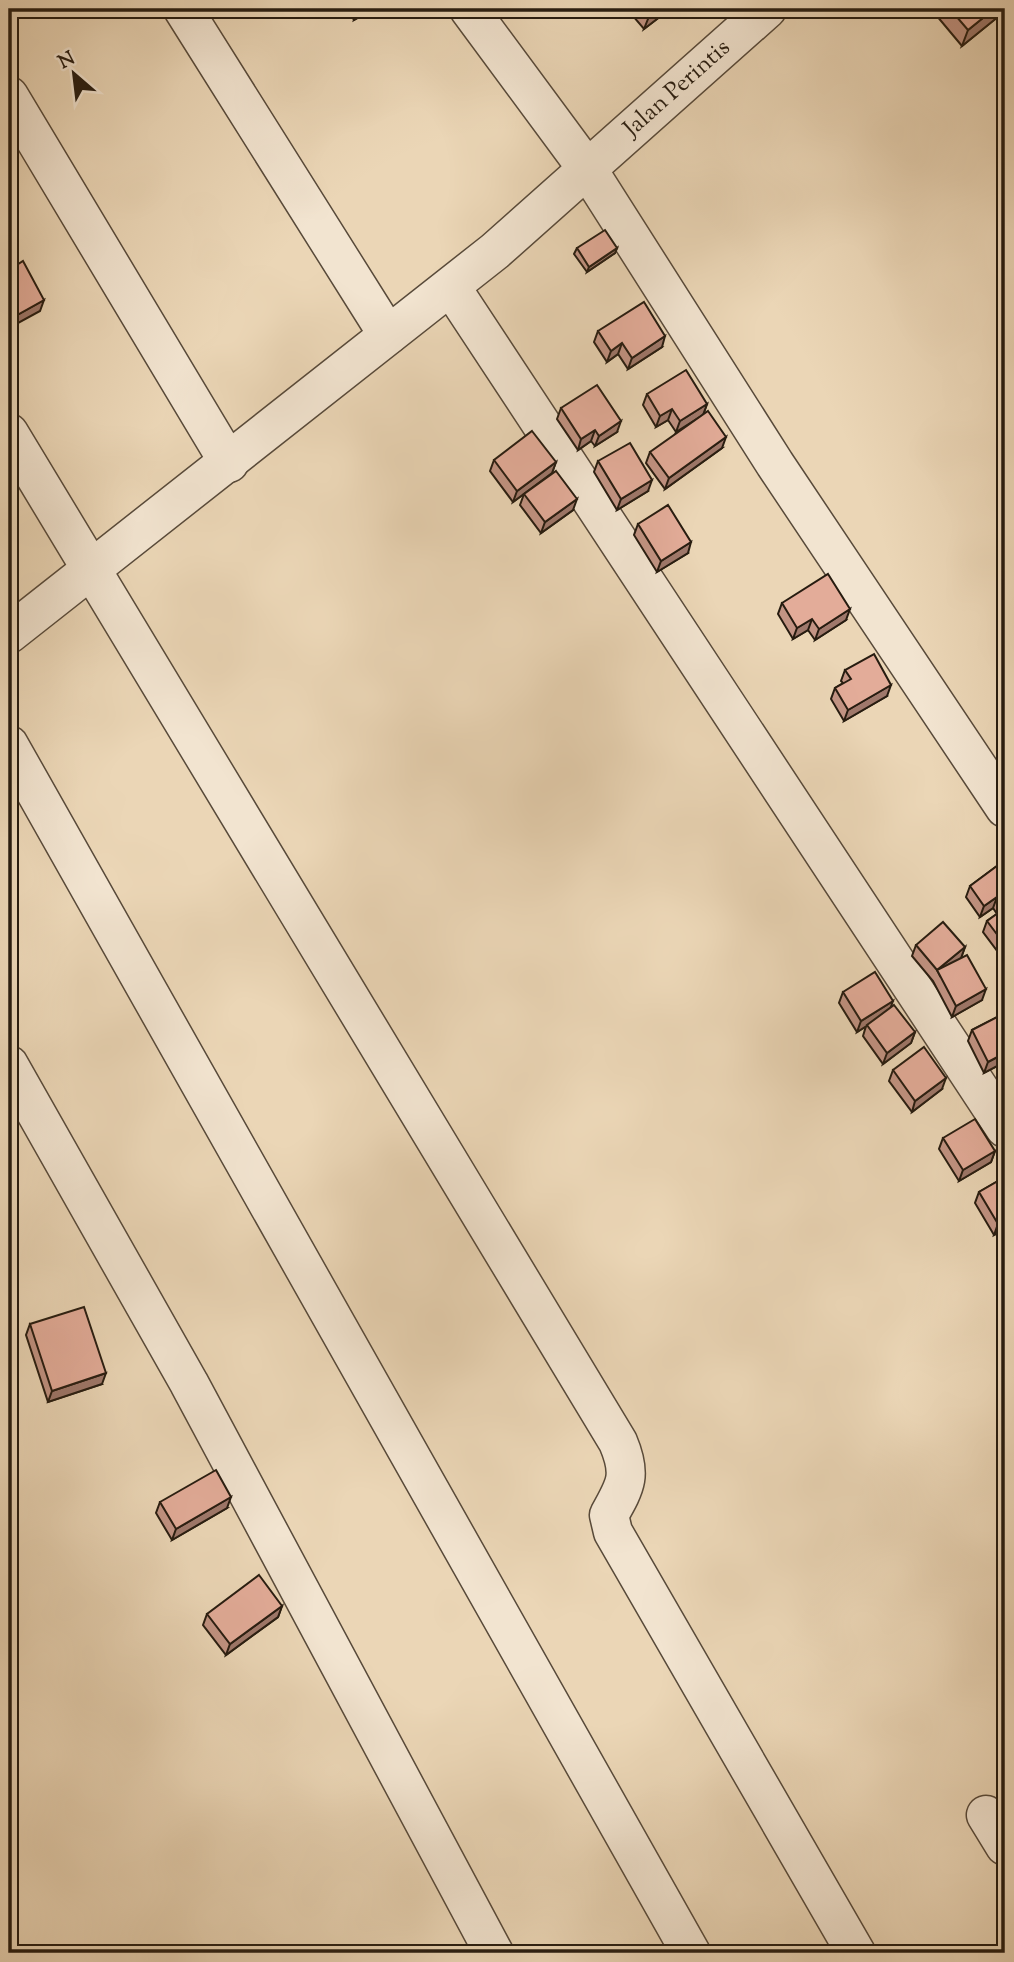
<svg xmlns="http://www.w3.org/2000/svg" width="1014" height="1962" viewBox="0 0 1014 1962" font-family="'Sorts Mill Goudy',serif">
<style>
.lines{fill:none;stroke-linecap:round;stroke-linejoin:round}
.minor-casing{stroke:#584a3a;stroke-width:41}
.minor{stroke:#f2e4d0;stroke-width:38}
.wall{fill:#c39484;stroke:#271c10;stroke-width:2}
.shaded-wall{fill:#9f786b;stroke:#271c10;stroke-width:2}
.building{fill:#e3ac99;stroke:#271c10;stroke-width:2}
.labels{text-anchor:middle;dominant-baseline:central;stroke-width:7;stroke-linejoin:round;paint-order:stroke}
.street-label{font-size:24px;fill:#271c10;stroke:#f2e4d0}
</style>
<rect width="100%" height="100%" fill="#ebd6b6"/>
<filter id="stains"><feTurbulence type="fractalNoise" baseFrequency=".00286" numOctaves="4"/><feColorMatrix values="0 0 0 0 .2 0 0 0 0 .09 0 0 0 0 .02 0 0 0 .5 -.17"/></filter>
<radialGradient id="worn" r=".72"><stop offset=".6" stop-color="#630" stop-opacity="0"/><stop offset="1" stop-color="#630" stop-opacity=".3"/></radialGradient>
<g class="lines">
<defs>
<g id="minor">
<polyline points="183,9 388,335"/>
<polyline points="469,9 588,170 775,464 1005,808"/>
<polyline points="9,96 229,463"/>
<polyline points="451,287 1005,1128"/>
<path d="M 9,433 L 618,1442 C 632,1475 626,1485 609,1515 L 613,1532 L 856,1953"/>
<path id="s1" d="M 9,634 L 495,251 L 767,9"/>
<polyline points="9,745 691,1953"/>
<polyline points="9,1065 189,1383 494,1953"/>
<polyline points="986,1815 1005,1846"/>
</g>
</defs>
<use href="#minor" class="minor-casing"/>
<use href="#minor" class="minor"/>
</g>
<g class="wall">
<polygon points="347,9 373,9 354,20"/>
<polygon points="627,9 670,9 644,29"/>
<polygon points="931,9 1005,9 1004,12 962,46"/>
<polygon points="577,248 617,248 615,253 587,272 574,254"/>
<polygon points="598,331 662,347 628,369 618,354 607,362 594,342"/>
<polygon points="647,394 707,404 703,415 676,432 668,420 656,427 643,405"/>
<polygon points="561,408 617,432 595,446 591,441 578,450 557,419"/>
<polygon points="722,448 665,489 646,463 650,452"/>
<polygon points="494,460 556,462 552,473 513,502 490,471"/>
<polygon points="598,461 648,491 617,510 594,472"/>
<polygon points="524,494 573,510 541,533 520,505"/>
<polygon points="638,524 688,553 657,572 634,535"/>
<polygon points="782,603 846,620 815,640 808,630 793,639 778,614"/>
<polygon points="845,670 887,696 844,721 831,699 835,688 843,683 841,681"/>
<polygon points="1005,860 1005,953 1001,956 983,932 987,921 997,914 993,908 980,917 966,897 970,886"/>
<polygon points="916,945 965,947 961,958 959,960 982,1000 952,1017 933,981 912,956"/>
<polygon points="843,992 890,1008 915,1032 911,1043 883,1064 863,1036 866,1026 857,1032 839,1003"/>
<polygon points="1005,1013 1005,1062 984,1073 968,1041 972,1030"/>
<polygon points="893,1070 942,1089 912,1112 889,1081"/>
<polygon points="943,1138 995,1151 991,1162 959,1181 939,1149"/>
<polygon points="1005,1177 1005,1229 994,1235 975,1203 979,1192"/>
<polygon points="30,1324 102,1384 48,1402 26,1335"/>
<polygon points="160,1502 227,1508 172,1540 156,1513"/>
<polygon points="282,1606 278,1617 226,1655 203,1625 207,1614"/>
</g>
<g class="shaded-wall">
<polygon points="358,9 373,9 354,20"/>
<polygon points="656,9 670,9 644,29 650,14"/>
<polygon points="994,9 1005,9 1004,12 962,46 968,30"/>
<polygon points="617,248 615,253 587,272 589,267"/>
<polygon points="44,300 40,311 9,328 10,319"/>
<polygon points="665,336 662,347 628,369 632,358"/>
<polygon points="622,343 618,354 607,362 611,351"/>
<polygon points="707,404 703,415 676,432 680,421"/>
<polygon points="672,409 668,420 656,427 660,416"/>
<polygon points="621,421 617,432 595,446 599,436"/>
<polygon points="595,430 591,441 578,450 581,439"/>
<polygon points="726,437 722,448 665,489 669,478"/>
<polygon points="556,462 552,473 513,502 517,491"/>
<polygon points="652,480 648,491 617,510 621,499"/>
<polygon points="577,499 573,510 541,533 545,522"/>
<polygon points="691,542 688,553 657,572 661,561"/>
<polygon points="850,609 846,620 815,640 819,629"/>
<polygon points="812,619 808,630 793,639 797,628"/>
<polygon points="891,685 887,696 844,721 848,710"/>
<polygon points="997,897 993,908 980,917 984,906"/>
<polygon points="1005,945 1005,953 1001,956"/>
<polygon points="965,947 961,958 940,976 937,970"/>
<polygon points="986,989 982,1000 952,1017 956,1006"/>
<polygon points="893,1001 889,1012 857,1032 861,1021"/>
<polygon points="915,1032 911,1043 883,1064 887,1053"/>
<polygon points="1005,1053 1005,1062 984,1073 988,1062"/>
<polygon points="946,1078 942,1089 912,1112 915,1101"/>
<polygon points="995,1151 991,1162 959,1181 963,1170"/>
<polygon points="1005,1220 1005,1229 994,1235 998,1224"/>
<polygon points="106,1373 102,1384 48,1402 52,1391"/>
<polygon points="231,1497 227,1508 172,1540 176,1529"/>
<polygon points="282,1606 278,1617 226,1655 230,1644"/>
</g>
<g class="building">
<polygon points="646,9 656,9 650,14"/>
<polygon points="950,9 994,9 968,30"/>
<polygon points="605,230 617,248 589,267 577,248"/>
<polygon points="23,261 44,300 10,319 9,270"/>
<polygon points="644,302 665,336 632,358 622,343 611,351 598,331"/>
<polygon points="686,370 707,404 680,421 672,409 660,416 647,394"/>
<polygon points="597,385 621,421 599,436 595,430 581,439 561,408"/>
<polygon points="708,411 726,437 669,478 650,452"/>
<polygon points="532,431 556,462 517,491 494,460"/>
<polygon points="630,443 652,480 621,499 598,461"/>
<polygon points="556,471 577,499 545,522 524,494"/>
<polygon points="668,505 691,542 661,561 638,524"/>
<polygon points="828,574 850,609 819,629 812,619 797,628 782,603"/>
<polygon points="874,654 891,685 848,710 835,688 851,679 845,670"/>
<polygon points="1005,860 1005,905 1003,907 997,897 984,906 970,886"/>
<polygon points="1005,908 1005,945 987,921"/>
<polygon points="943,922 965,947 937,970 916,945"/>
<polygon points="967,955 986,989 956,1006 937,970"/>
<polygon points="875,972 893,1001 861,1021 843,992"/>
<polygon points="894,1005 915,1032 887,1053 867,1025"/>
<polygon points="1005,1013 1005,1053 988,1062 972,1030"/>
<polygon points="924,1047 946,1078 915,1101 893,1070"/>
<polygon points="975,1119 995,1151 963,1170 943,1138"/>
<polygon points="1005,1177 1005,1220 998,1224 979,1192"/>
<polygon points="84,1307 106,1373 52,1391 30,1324"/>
<polygon points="216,1470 231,1497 176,1529 160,1502"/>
<polygon points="259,1575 282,1606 230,1644 207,1614"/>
</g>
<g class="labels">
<g class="street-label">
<text stroke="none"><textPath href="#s1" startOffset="863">Jalan Perintis</textPath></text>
</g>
</g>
<rect width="1014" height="1962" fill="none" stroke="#ebd6b6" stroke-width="35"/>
<rect x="10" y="10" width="993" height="1941" fill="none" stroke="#271c10" stroke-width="3.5"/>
<rect x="18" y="18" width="979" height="1927" fill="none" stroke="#271c10" stroke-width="2"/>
<g transform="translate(74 74) rotate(332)" stroke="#f2e4d0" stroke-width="5" paint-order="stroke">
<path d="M0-5L12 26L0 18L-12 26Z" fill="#271c10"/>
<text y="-10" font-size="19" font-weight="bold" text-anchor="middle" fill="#271c10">N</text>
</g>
<rect width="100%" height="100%" filter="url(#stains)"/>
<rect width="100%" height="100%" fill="url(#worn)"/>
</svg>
